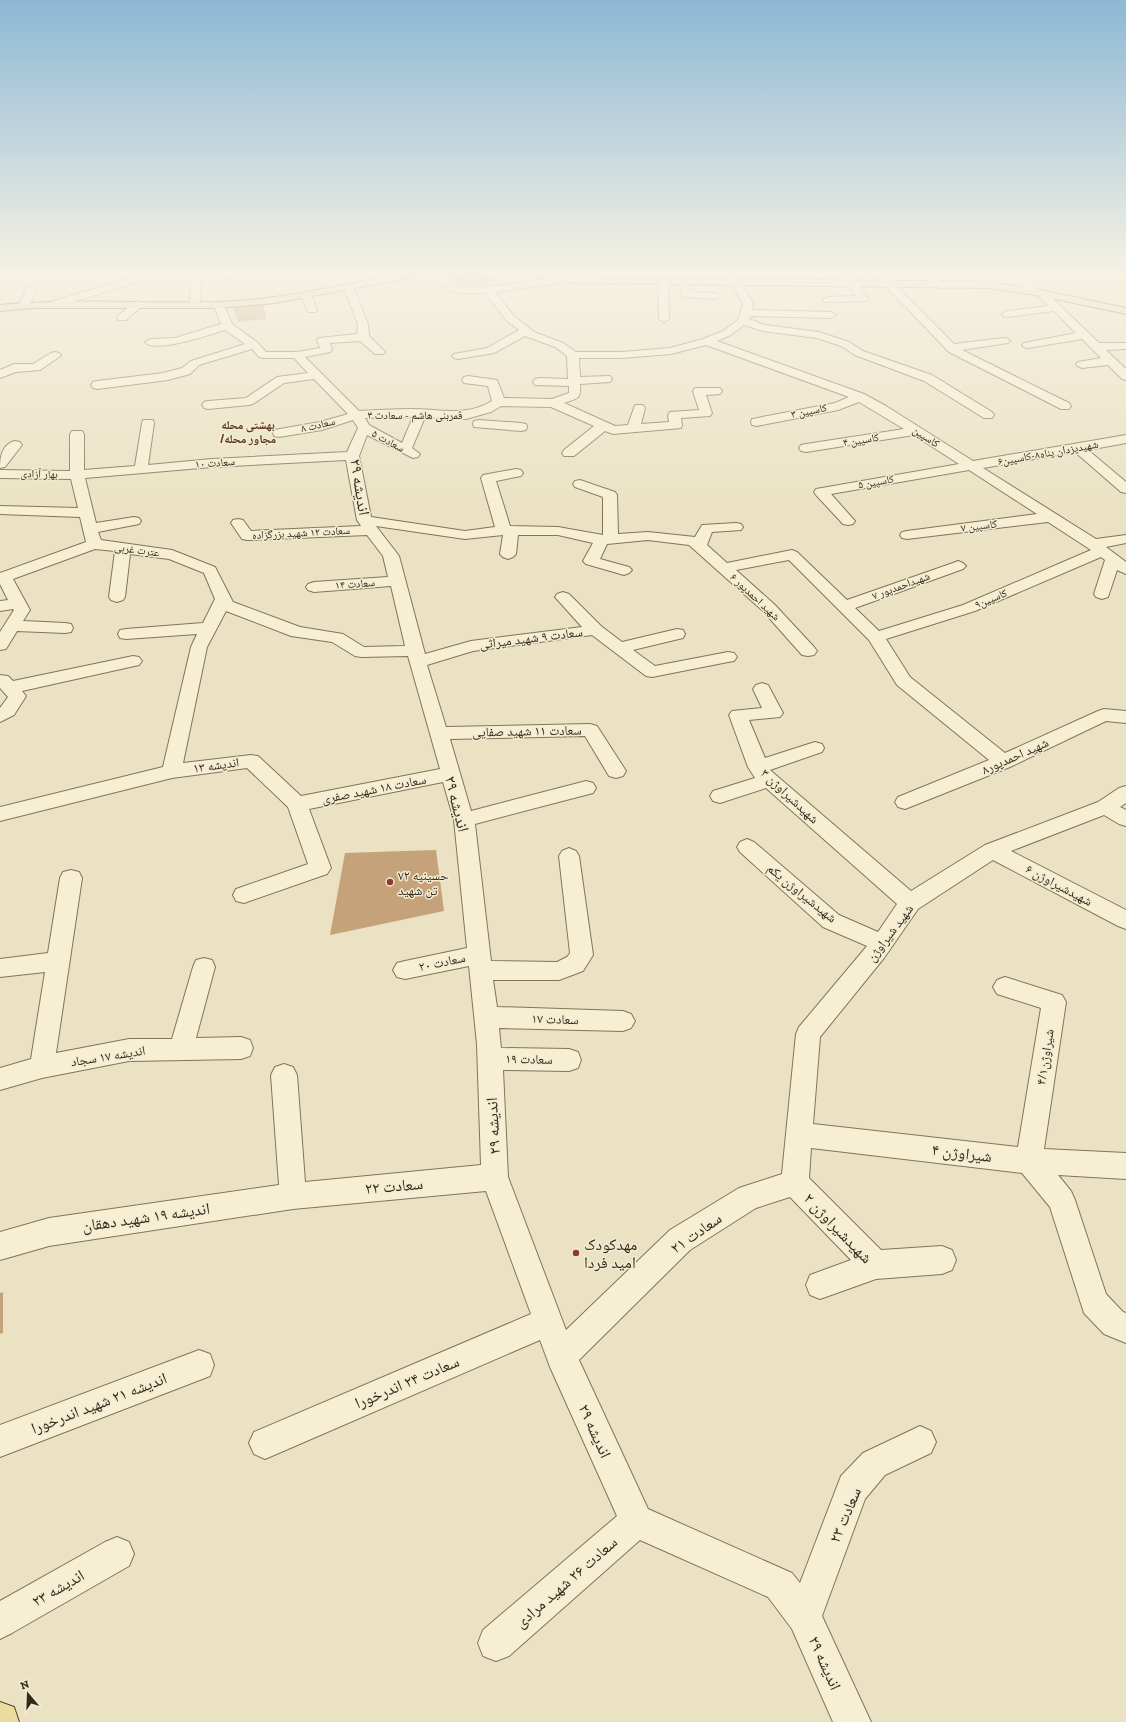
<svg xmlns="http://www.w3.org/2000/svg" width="1126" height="1722" viewBox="0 0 1126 1722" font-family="'Zilla Slab','Noto Naskh Arabic',serif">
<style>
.building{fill:#c5a27a}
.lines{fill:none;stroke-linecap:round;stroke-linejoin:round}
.minor-casing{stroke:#82745a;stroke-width:2}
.major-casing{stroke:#50422f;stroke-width:2}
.minor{fill:#f6efd4;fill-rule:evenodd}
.major{fill:#ebdb9c;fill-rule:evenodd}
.poi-dot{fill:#8c392f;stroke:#f2ecd1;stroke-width:1.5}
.labels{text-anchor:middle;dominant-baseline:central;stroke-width:3;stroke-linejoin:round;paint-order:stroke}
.far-street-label{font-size:11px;fill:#332a1e;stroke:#f2ecd1}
.far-neighbourhood-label{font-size:12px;font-weight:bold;fill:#5c3320;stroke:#f2ecd1}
.street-label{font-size:13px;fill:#332a1e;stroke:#f2ecd1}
.poi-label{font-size:13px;fill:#332a1e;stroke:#f2ecd1;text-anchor:start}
.near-street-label{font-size:16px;fill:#332a1e;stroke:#f2ecd1}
.near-poi-label{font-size:16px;fill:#332a1e;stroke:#f2ecd1;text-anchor:start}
</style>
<rect width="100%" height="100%" fill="#eae2c2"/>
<g class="building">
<polygon points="465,272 485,272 498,281 465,288 446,274"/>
<polygon points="263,303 266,319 238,322 232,306"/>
<polygon points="436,850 444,911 330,935 345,853"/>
<polygon points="3,1292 3,1333 0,1334 0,1293"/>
</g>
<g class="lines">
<defs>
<g id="minor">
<polygon points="149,272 165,272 164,274 56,307 48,307 47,305 48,303"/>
<polygon points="191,272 201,272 201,274 277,272 276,274 260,277 201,280 200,305 195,308 190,305"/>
<path d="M 430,272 L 441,272 L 455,286 L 458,287 L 488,287 L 567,276 L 571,277 L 572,279 L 567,282 L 495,292 L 514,316 L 534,332 L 563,343 L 576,352 L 622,352 L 670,348 L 703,339 L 723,331 L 738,320 L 743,304 L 725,272 L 735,272 L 753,304 L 752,310 L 831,312 L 836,315 L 831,318 L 750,316 L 749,319 L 765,325 L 819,332 L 849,342 L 863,351 L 932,375 L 992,412 L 994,415 L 992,418 L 984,418 L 924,381 L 855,355 L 841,346 L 817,338 L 763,331 L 744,325 L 731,335 L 717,341 L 864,394 L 886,406 L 973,461 L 1126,435 L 1126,443 L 1088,450 L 1126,482 L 1126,493 L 1121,492 L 1075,452 L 983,468 L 1096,539 L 1126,535 L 1126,543 L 1106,547 L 1126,562 L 1126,574 L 1117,570 L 1108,597 L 1102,599 L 1096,597 L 1094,594 L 1105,560 L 1101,557 L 975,611 L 886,639 L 910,677 L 1005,753 L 1098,711 L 1104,709 L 1126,711 L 1126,723 L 1106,721 L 1010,767 L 905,809 L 898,807 L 895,802 L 898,797 L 989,760 L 897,685 L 869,640 L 789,560 L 736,570 L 775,605 L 814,647 L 817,651 L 814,655 L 808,656 L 802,655 L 763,611 L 689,545 L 648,540 L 607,544 L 600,559 L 629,567 L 632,570 L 629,573 L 624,575 L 586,564 L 583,561 L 593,543 L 558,535 L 518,535 L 516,554 L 513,557 L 508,559 L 503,557 L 500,554 L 503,535 L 465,539 L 376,526 L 399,556 L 425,654 L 471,641 L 582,627 L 555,597 L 557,594 L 563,592 L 569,594 L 601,626 L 622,642 L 677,629 L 683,630 L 685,634 L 683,638 L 633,650 L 655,666 L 728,652 L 734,653 L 737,657 L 734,661 L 728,662 L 652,677 L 646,676 L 592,635 L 473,651 L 427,665 L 446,727 L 590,724 L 597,726 L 626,771 L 623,776 L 616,778 L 609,776 L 585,736 L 450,739 L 471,811 L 586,781 L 593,783 L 596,788 L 593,793 L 475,824 L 491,961 L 557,962 L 567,957 L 570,953 L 559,856 L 562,851 L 569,848 L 576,851 L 579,856 L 593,955 L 583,971 L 559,980 L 493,980 L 497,1007 L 623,1011 L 631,1014 L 635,1021 L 631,1028 L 623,1031 L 499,1028 L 501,1048 L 569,1049 L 578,1052 L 581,1060 L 578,1068 L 569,1071 L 503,1070 L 508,1177 L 566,1330 L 670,1230 L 739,1188 L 782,1174 L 796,1034 L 799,1027 L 867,946 L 823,927 L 740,852 L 737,847 L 740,842 L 747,839 L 754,842 L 839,915 L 878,932 L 897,904 L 766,788 L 720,803 L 713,801 L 710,796 L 713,791 L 755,778 L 748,767 L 729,715 L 732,711 L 762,708 L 753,689 L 756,685 L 762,683 L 768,685 L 783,713 L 780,717 L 749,720 L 765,758 L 815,742 L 822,744 L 824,748 L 822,752 L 770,770 L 911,891 L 985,845 L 1098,802 L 1119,788 L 1126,786 L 1126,803 L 1120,807 L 1126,810 L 1126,826 L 1119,824 L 1104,815 L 1011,851 L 1126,910 L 1126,929 L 1118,926 L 993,860 L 918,909 L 884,958 L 820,1037 L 813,1124 L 1018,1147 L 1041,1008 L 997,994 L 993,987 L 997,980 L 1005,977 L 1062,995 L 1066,1002 L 1044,1149 L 1126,1153 L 1126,1179 L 1058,1175 L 1071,1191 L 1075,1200 L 1106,1294 L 1123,1312 L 1126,1313 L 1126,1343 L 1104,1334 L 1084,1313 L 1050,1207 L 1022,1173 L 811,1148 L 809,1178 L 881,1250 L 942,1246 L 952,1250 L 956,1260 L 952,1270 L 942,1274 L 876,1279 L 820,1299 L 810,1295 L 806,1285 L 810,1275 L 851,1260 L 790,1197 L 756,1208 L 690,1250 L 579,1360 L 648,1509 L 792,1573 L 800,1583 L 841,1476 L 863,1453 L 920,1426 L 931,1431 L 936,1442 L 931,1453 L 885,1475 L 865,1499 L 822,1616 L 871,1722 L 833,1722 L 792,1629 L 768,1597 L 640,1540 L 509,1656 L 496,1661 L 483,1656 L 478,1643 L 483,1630 L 617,1516 L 550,1367 L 540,1340 L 265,1459 L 254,1454 L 249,1443 L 254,1432 L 531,1314 L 486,1191 L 293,1209 L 49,1246 L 0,1260 L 0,1232 L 49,1218 L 279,1185 L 271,1075 L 275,1067 L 284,1064 L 293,1067 L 297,1075 L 305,1182 L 481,1165 L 477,1044 L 469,966 L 405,979 L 397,977 L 393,970 L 397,963 L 405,961 L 467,948 L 454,820 L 443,782 L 309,809 L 331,868 L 327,874 L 244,903 L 236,901 L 233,895 L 236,889 L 308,864 L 288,807 L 247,768 L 172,778 L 0,821 L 0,807 L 163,767 L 191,647 L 197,634 L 126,639 L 120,638 L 118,634 L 120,630 L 126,629 L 203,623 L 215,599 L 204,573 L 169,559 L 130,554 L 125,597 L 123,600 L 117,602 L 111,600 L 109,597 L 115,551 L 95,549 L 13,579 L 30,610 L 23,621 L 65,623 L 71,624 L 73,628 L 71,632 L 65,633 L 17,631 L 6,649 L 0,650 L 0,632 L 14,610 L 13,609 L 0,611 L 0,601 L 8,600 L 0,584 L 0,573 L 86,542 L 80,517 L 0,514 L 0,506 L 78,508 L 71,479 L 0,478 L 0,470 L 70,471 L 70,434 L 72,431 L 82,431 L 84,434 L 84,470 L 135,466 L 142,423 L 143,420 L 153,420 L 154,423 L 148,465 L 212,459 L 347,452 L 358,428 L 353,420 L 322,430 L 279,437 L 274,436 L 273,433 L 274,430 L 320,422 L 348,414 L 314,379 L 284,383 L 253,404 L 249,405 L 208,409 L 204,408 L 202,405 L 204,402 L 208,401 L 246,398 L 277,377 L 308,373 L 294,358 L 263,358 L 259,357 L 252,349 L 199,365 L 190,374 L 168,380 L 97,389 L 93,388 L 91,385 L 93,382 L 97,381 L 163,373 L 182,368 L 191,361 L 245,344 L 225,330 C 212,334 155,354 145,342 L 151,339 L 175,338 L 221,324 L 214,305 L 219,302 L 224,305 L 232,324 L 258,343 L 266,352 L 297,352 L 320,348 L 317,340 L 319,338 L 357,334 L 358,324 L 343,286 L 348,283 L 353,286 L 368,324 L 369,336 L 385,352 L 383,354 L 375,354 L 360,341 L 330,343 L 332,350 L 330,352 L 305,357 L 359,411 C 377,410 394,409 412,409 C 441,409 465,417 492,401 L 488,386 L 464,383 L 462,380 L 464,377 L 468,376 L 497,380 L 504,398 L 552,399 L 569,393 L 569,386 L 535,385 L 533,382 L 535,379 L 539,378 L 568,379 L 567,356 L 555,347 L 525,336 L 494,353 L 458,359 L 454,358 L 452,356 L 454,354 L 487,348 L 519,330 L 506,320 L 485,293 C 457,293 448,296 430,272 ZM 706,345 L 849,397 L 835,403 L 752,419 L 751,422 L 752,425 L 757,426 L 838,410 L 859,402 L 904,429 L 806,444 L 801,445 L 799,448 L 801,451 L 806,452 L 914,435 L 959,464 L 816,489 L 814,492 L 816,495 L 843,524 L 848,525 L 853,524 L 855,521 L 831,494 L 969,470 L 1037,514 L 907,531 L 902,532 L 900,535 L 902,538 L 907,539 L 1048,522 L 1091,550 L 963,605 L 879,631 L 855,608 L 963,569 L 966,566 L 963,563 L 958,561 L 953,563 L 847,600 L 797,552 L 792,550 L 727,563 L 707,545 L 712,532 L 741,530 L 743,527 L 741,524 L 736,523 L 702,525 L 695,537 L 648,532 L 618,534 L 617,495 L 615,492 L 580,480 L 575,481 L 573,484 L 575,487 L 603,497 L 603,535 L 558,527 L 510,526 L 496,481 L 521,476 L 523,473 L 521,470 L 516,469 L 483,475 L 481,478 L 495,527 L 465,531 L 371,517 L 359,456 L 367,435 L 413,458 L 418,457 L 420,454 L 412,448 L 425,417 L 466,419 L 491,412 L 501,406 L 551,407 L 594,426 L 564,450 L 562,453 L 564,456 L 574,456 L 605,431 L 613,434 L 681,428 L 682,425 L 681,418 L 710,416 L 712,413 L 706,395 L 720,394 L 722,391 L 720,388 L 695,388 L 693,391 L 699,410 L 670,412 L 668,415 L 669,422 L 641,424 L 645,408 L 643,405 L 635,405 L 628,425 L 615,426 L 564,403 C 578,398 581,400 580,384 L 610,382 L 612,379 L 610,376 L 580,377 L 579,358 L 622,358 L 671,354 ZM 413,417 L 402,443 L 369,425 L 365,418 ZM 346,460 L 357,520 L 361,526 L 251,531 L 243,520 L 238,519 L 233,520 L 231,523 L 242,539 L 247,540 L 367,535 L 383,556 L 388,577 L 314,582 L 308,584 L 306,587 L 308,590 L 314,592 L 391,586 L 405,646 L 364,647 L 343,634 L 300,627 L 233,602 L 215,567 L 172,550 L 101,540 L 98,532 L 139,524 L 141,521 L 139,518 L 134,517 L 96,523 L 85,478 L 212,467 ZM 226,611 L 291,636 L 332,642 L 355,656 L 361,657 L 408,656 L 440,769 L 301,796 L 258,756 L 251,755 L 183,763 L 207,647 Z"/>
<polygon points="836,272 847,272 857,282 868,299 867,301 824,302 823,300 828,297 856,296 849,286"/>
<polygon points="872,272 883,272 954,344 1004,338 1008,339 1010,341 1008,343 962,350 1069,403 1071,406 1069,409 1061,409 949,352"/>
<polygon points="918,272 930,272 947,285 942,288 938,287"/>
<polygon points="989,272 999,272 994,285 989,288 984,285"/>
<polygon points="1013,272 1023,272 1037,291 1045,291 1099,343 1126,343 1126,349 1106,350 1126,369 1126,380 1122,379 1108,365 1082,368 1078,366 1076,364 1078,362 1101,358 1082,339 1028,348 1024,347 1022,345 1024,343 1076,333 1054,311 1007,317 1003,316 1002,314 1007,311 1048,306 1037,294 1029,294"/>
<polygon points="663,279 668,282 669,319 664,322 659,319 658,282"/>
<polygon points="683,279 688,282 691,292 716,293 721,296 716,299 683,297 678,282"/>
<polygon points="31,286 36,289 29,306 28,308 20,308 19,306 26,289"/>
<polygon points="306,291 311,294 317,310 316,312 308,312 307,310 301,294"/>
<polygon points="138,301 143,304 142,306 126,320 118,320 117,318 118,316 134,302"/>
<polygon points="55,352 59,353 61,355 59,357 40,370 16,372 0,378 0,370 14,364 33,364 51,353"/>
<polygon points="479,420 521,423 526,424 527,427 526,430 521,431 474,427 473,424 474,421"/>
<path d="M 15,441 L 20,442 L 22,445 L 5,467 L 0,468 C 0,457 2,444 15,441 Z"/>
<polygon points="133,656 139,657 142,661 139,665 22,691 26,696 14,715 0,722 0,708 8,697 0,688 0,675 8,676 13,681"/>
<polygon points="71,870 79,872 82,878 56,1053 129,1039 172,1039 193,967 196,960 204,958 212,960 215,967 196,1038 241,1037 250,1040 253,1048 250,1056 241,1059 129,1061 42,1078 0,1090 0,1068 31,1059 45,972 0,977 0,959 48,953 60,878 63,872"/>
<polygon points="199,1350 210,1354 214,1365 210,1376 0,1457 0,1425"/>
<polygon points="117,1537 129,1542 134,1554 129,1566 12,1633 0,1639 0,1601 105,1542"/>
</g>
<g id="major">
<path d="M 407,272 L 429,272 L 424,275 L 275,303 L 219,308 L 34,308 L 0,311 L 0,305 C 73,298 145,304 218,302 C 282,300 345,284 407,272 Z"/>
<polygon points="520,272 545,272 574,277 989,282 1041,290 1126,308 1126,314 1041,296 989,288 574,283 525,275"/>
<polygon points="0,1702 14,1707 19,1722 0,1722"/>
</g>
</defs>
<use href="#minor" class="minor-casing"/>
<use href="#major" class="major-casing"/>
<use href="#minor" class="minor"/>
<use href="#major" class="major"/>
</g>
<linearGradient id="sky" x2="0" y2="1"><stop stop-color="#8db8d5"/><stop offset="0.53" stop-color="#f6f2e4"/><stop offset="1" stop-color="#f6f2e4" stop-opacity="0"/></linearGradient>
<rect width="1126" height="513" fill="url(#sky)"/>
<g class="poi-dot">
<circle cx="390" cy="882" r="4"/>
<circle cx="576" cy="1253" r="4"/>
</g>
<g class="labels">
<g class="far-street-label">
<text transform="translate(809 411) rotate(-11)">کاسپین ۳</text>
<text x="415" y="415">قمربنی هاشم - سعادت ۳</text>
<text transform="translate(318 425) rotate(-13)">سعادت ۸</text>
<text transform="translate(926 437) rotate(33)">کاسپین</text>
<text transform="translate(861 440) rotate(-9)">کاسپین ۴</text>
<text transform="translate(388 441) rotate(28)">سعادت ۵</text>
<text transform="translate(1048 453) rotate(-10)">شهیدیزدان پناه۸-کاسپین۶</text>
<text transform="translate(215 463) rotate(-4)">سعادت ۱۰</text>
<text transform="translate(39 474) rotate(1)">بهار آزادی</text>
<text transform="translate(876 482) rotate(-10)">کاسپین ۵</text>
<text transform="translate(979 526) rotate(-7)">کاسپین ۷</text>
<text transform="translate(301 533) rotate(-3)">سعادت ۱۲ شهید بزرگزاده</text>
<text transform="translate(137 550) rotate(8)">عترت غربی</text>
<text transform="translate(355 584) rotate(-4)">سعادت ۱۴</text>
<text transform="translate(901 586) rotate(-20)">شهیداحمدپور ۷</text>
<text transform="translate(755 597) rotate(43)">شهید احمدپور ۶</text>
<text transform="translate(991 599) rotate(-23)">کاسپین۹</text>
</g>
<g class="far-neighbourhood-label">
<text x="248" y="425">بهشتی محله<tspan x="248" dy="14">/مجاور محله</tspan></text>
</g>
<g class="street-label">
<text transform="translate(531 638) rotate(-7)">سعادت ۹ شهید میراثی</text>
<text transform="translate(527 731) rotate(-1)">سعادت ۱۱ شهید صفایی</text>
<text transform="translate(1015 756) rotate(-24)">شهید احمدپور۸</text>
<text transform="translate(216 765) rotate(-8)">اندیشه ۱۳</text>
<text transform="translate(374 789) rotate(-11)">سعادت ۱۸ شهید صفری</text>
<text transform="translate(790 796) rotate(43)">شهیدشیراوژن ۳</text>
<text transform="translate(1059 885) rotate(28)">شهیدشیراوژن ۶</text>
<text transform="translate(802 893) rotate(39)">شهیدشیراوژن یکم</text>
<text transform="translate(890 933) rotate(-53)">شهید شیراوژن</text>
<text transform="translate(442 962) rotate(-12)">سعادت ۲۰</text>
<text transform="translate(555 1019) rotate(2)">سعادت ۱۷</text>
<text transform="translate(108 1056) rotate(-9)">اندیشه ۱۷ سجاد</text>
<text transform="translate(1045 1057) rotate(-81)">شیراوژن۴/۱</text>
<text transform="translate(529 1059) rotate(1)">سعادت ۱۹</text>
</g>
<g class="poi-label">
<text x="398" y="875">حسینیه ۷۲<tspan x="398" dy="15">تن شهید</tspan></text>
</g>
<g class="near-street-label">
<text transform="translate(360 487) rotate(81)">اندیشه ۲۹</text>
<text transform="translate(457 804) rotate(76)">اندیشه ۲۹</text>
<text transform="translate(493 1126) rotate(-93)">اندیشه ۲۹</text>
<text transform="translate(962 1153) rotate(7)">شیراوژن ۴</text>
<text transform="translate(394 1186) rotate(-5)">سعادت ۲۲</text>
<text transform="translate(146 1217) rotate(-8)">اندیشه ۱۹ شهید دهقان</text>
<text transform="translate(838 1228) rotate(46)">شهیدشیراوژن ۲</text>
<text transform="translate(696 1233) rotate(-35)">سعادت ۲۱</text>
<text transform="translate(407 1382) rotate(-23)">سعادت ۲۴ اندرخورا</text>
<text transform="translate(99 1403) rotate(-21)">اندیشه ۲۱ شهید اندرخورا</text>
<text transform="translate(595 1431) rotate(66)">اندیشه ۲۹</text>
<text transform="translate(845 1515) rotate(-67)">سعادت ۲۳</text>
<text transform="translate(566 1582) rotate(-41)">سعادت ۲۶ شهید مرادی</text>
<text transform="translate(58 1588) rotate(-30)">اندیشه ۲۳</text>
<text transform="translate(825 1663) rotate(66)">اندیشه ۲۹</text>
</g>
<g class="near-poi-label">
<text x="584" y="1244">مهدکودک<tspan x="584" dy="18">امید فردا</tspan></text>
</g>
</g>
<g transform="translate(28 1694) rotate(341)" stroke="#f2ecd1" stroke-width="3" paint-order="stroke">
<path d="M0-3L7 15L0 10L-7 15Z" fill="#332a1e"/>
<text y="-6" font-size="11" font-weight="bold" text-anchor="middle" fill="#332a1e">N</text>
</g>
</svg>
